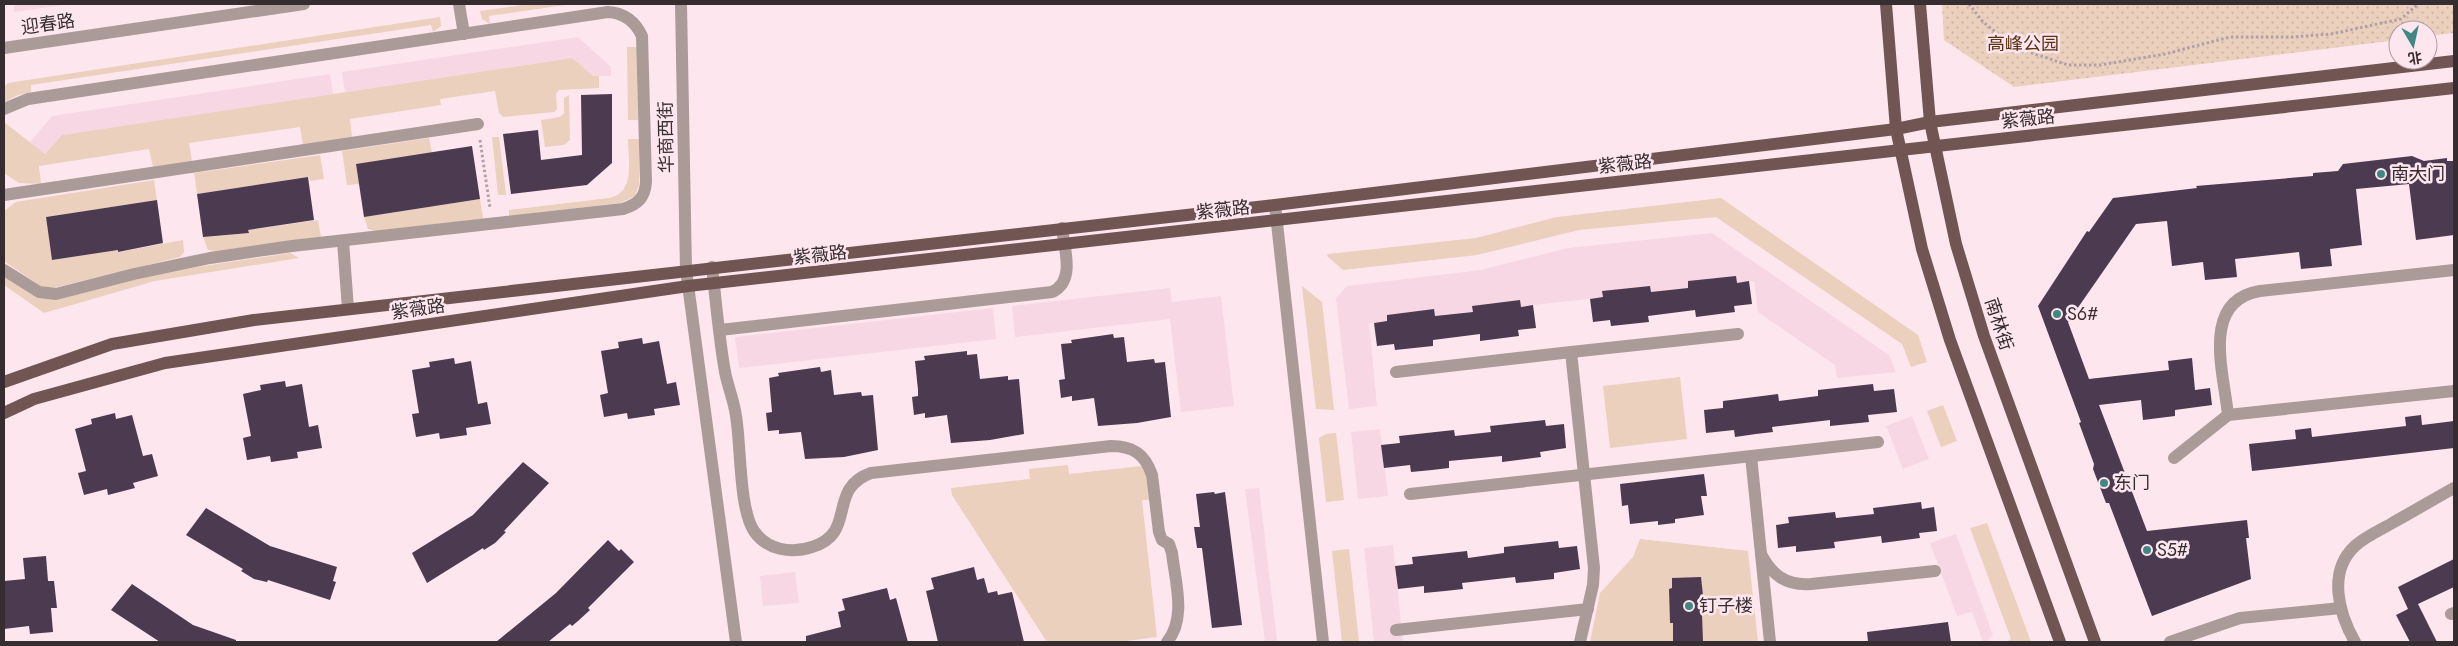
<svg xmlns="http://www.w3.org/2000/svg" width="2458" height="646" viewBox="0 0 2458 646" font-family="Jost,'Noto Sans SC',sans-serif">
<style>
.built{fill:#f7d7e4}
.grass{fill:#ebd0bd}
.park{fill:url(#park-dots)}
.building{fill:#4b3a50}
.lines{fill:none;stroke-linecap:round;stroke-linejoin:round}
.path{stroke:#b2a0a7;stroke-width:3;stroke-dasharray:2.5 2.5;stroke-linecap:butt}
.minor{stroke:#aa9a98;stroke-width:12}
.major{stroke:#715553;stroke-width:12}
.poi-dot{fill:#408783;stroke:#fee6ef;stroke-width:2}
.labels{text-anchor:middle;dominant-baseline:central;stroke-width:5;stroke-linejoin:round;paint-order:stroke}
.street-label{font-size:18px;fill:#362d30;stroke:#fee6ef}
.park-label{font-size:18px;fill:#5a3212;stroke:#fee6ef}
.poi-label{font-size:18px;fill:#362d30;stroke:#fee6ef;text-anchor:start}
</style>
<defs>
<pattern id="park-dots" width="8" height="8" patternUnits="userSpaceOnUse" patternTransform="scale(1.25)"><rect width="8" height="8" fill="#ebd0bd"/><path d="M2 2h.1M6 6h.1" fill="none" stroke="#cab3a3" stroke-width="1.8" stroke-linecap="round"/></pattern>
</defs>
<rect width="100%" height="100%" fill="#fee6ef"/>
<g class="built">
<polygon points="14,4 72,4 14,12"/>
<polygon points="578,37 611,67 611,76 593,76 572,58 345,92 342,72"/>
<polygon points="330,74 333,94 62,135 45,155 30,142 52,116"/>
<polygon points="1712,233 1889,355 1896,372 1837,378 1835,365 1758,312 1754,281 1369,323 1377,406 1349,409 1336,298 1347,286 1481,270 1568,248"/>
<polygon points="1170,288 1172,302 1221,296 1234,406 1181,412 1170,319 1015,337 1012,306"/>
<polygon points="993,308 996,339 739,368 735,337"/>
<polygon points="1912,416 1929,459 1903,469 1886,426"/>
<polygon points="1380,429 1388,496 1358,499 1351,432"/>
<polygon points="1259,488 1277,641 1265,642 1245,489"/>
<polygon points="1956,534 1993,635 1986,642 1983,642 1972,612 1957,616 1930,543"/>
<polygon points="1393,545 1403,642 1374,642 1364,548"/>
<polygon points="795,572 799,603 763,606 760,576"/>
</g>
<g class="grass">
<polygon points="530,4 572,4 489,16 490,24 482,19 480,11"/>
<polygon points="440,17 441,26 433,32 431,25 31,85 31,92 18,95 4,102 4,87 8,83"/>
<polygon points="627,47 637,47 638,120 628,120"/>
<polygon points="572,58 593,76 599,76 599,88 559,90 556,94 557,109 554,112 503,117 499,113 495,91 440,99 441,105 350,119 352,137 303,145 300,127 189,143 192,161 153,167 149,149 39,166 41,184 19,183 4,173 4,122 45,154 62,135"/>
<polygon points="569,95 570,140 564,145 545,147 541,120 560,117 564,113 564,98"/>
<polygon points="492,137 499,137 506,195 498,195"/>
<polygon points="429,138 432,153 356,164 359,184 347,185 342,151"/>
<path d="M 628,139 L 639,139 L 639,185 L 635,196 L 620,203 L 509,216 L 509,210 L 609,198 C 636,193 628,160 628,139 Z"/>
<polygon points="320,155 324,179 310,181 309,177 197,194 194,173"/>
<polygon points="154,180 157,200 46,217 52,260 118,250 119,252 183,240 184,252 180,257 53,288 40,286 4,261 4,211 16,202"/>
<polygon points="1721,198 1918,335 1927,362 1911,367 1902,344 1716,217 1579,230 1477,255 1343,270 1327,256 1328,254 1476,238 1557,217"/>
<polygon points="480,199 483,219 375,231 368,229 364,217"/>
<polygon points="318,220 321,237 216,251 208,250 203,237 248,233 248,230"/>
<polygon points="290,253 299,258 155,281 44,313 4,285 4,277 36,297 56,300 142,278 197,267"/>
<polygon points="1302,286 1322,302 1334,410 1316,409"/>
<polygon points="1680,377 1687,439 1610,448 1603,386"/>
<polygon points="1943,405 1957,441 1941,447 1927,411"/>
<polygon points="1336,433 1344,500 1326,502 1319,438 1326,434"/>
<polygon points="1068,465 1069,474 1142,466 1146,475 1149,500 1142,500 1157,637 1118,642 1047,642 952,495 951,488 1030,479 1029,469"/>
<polygon points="1987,523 2031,642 2007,642 2011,639 1970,528"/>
<polygon points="1640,539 1748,551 1758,642 1590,642 1600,593 1633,557"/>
<polygon points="1349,549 1359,642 1342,642 1332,551"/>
</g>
<polygon class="park" points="1942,4 2454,4 2454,33 2428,36 2428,30 2398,30 2398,40 2014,87 1944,40"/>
<g class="building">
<polygon points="612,94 612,163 587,185 511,194 503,134 538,130 541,160 582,155 581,95"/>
<polygon points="472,146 480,199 364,217 356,164"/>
<polygon points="2412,156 2424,161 2447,158 2447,161 2454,161 2454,235 2416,240 2409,184 2356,189 2362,245 2330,249 2332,266 2301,269 2299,252 2235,259 2237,277 2205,280 2203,262 2172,266 2167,221 2136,224 2068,322 2089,379 2169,370 2168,361 2192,358 2195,390 2210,388 2212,405 2175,410 2175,416 2143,420 2141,400 2099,405 2147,531 2247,520 2249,538 2246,538 2251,579 2152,616 2109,503 2106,503 2093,469 2094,464 2079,423 2081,422 2038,306 2087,231 2089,232 2113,198 2197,188 2196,186 2313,176 2313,173 2338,171 2343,164"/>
<polygon points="308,177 314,220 248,230 249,233 203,237 197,194"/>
<polygon points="157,200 163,243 118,252 118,250 52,260 46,217"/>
<polygon points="1736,276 1737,283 1749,281 1752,304 1734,306 1735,312 1696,317 1695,310 1648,316 1649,322 1611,326 1610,320 1593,322 1590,299 1603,297 1602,291 1650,286 1651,292 1688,288 1688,281"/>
<polygon points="1520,300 1521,307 1533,305 1536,328 1518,330 1519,336 1480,341 1480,334 1433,340 1433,346 1395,350 1394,344 1377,346 1374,323 1387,321 1387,315 1434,309 1435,316 1473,312 1472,306"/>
<polygon points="1113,334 1114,338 1124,337 1127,362 1154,359 1155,363 1165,362 1171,417 1137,423 1098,426 1094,398 1072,401 1072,396 1061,398 1059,380 1065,379 1061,344 1072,343 1071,340"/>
<polygon points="642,338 643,344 659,341 667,384 676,382 680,405 654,409 655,415 628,419 627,413 604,417 600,395 608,393 601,351 619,348 618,342"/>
<polygon points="967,351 967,355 977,354 980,379 1008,376 1008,380 1019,379 1024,434 990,440 951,443 947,415 925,418 925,413 914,415 912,397 918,396 918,390 915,361 925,360 924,356"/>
<polygon points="454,358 455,364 471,361 478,404 487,402 491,424 466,428 467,435 440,439 439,433 416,437 412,414 419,413 412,370 430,367 429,362"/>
<polygon points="820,367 821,372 831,370 834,395 861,392 862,396 873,395 878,450 844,457 805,459 801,432 779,434 779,430 768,431 766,413 772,412 769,378 779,376 778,373"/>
<polygon points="285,381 286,387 302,384 309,427 318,425 322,448 297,452 298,458 271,462 270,456 247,460 243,438 251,436 243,394 261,390 260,385"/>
<polygon points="1873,384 1874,391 1894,389 1897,412 1868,415 1869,422 1830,426 1830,420 1772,427 1773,432 1756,434 1735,437 1734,430 1706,433 1704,410 1723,408 1723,401 1778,394 1779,401 1818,396 1818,390"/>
<polygon points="115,413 116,419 132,415 143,456 152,454 158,476 133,483 135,488 108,495 107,489 84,495 78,473 86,471 75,429 92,424 91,419"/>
<polygon points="2421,415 2422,425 2454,421 2454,448 2252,471 2249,444 2296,439 2295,430 2311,428 2312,437 2406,426 2405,417"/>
<polygon points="1545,420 1546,426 1564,424 1566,448 1540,452 1541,457 1502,462 1502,456 1449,461 1449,468 1432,470 1411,472 1410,465 1384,468 1381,445 1400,443 1399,436 1454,430 1455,436 1491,432 1490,426"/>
<polygon points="523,462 549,483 504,531 506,532 495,543 484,550 483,548 427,583 412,553 473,515"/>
<polygon points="1704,474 1707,496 1701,496 1704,515 1675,519 1675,523 1658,525 1658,521 1630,524 1628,505 1622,506 1620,484"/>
<polygon points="1214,492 1215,494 1225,492 1242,625 1212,628 1202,548 1197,548 1194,527 1200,527 1196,494"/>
<polygon points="1921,502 1922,509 1934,507 1937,531 1919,533 1920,538 1882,543 1881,536 1834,542 1835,548 1796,552 1796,546 1778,548 1776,525 1789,523 1788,517 1835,512 1836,518 1874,514 1873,508"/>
<polygon points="206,508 270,546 337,567 333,581 336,582 330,600 268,580 267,582 254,579 241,571 243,569 186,535"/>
<polygon points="608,540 619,551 621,549 634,562 588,608 590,610 578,621 572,626 570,624 548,642 496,642 556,593"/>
<polygon points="1558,541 1559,548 1577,546 1580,569 1554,573 1554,579 1516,583 1515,577 1462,583 1463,589 1445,591 1424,593 1424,586 1398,589 1395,566 1413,564 1412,557 1467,551 1468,558 1504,553 1504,547"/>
<polygon points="46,556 48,581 54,581 57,608 51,608 53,632 30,634 29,626 4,629 4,581 25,579 23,558"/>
<polygon points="2454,559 2454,587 2418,604 2437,642 2410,642 2396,615 2408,609 2398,587"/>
<polygon points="974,567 977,580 984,578 988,593 997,591 998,595 1012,592 1024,642 938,642 926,591 934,589 931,578"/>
<polygon points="1701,577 1705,614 1702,614 1703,642 1673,642 1673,623 1670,623 1669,589 1672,588 1672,578"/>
<polygon points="132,584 193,625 236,640 236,642 160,642 111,610"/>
<polygon points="887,588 890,600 896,598 908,642 806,642 806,636 841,627 838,612 845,610 842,599"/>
<polygon points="1948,622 1951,642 1868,642 1867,632"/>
</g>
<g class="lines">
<g class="path">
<polyline points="1969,4 1983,22 2003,38 2029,52 2068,65 2100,65 2165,54 2230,37 2292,37 2331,34 2401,19 2418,4"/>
<polyline points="480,140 490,208"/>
</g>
<g class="minor">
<polyline points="459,4 464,34"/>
<polyline points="681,4 686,270 736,642"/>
<polyline points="4,48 304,4"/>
<path d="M 4,109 L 28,99 L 608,12 C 624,13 635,21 642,36 L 646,182 C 645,198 638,204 623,209 L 292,246 L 210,258 L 134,274 L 56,294 L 39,292 L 4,270"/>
<polyline points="4,195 478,124"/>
<polyline points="1275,205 1323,642"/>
<polyline points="343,241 348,309"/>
<path d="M 712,267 C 716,302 719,338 725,372 C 728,387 734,401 736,416 C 741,445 739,509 754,531 C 767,550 791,554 812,547 C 858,533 826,489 871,473 L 1111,446 C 1133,446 1145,454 1152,475 L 1159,532 L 1162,540 L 1169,544 L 1172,553 C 1175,581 1187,618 1167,642"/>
<path d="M 720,330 L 1052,292 C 1076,281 1064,248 1062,228"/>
<polyline points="1571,352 1738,334"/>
<polyline points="1396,372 1571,352 1594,568 1593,585 1580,642"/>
<path d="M 2228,415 C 2224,373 2200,301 2260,291 L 2454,270"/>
<polyline points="1751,456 1770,642"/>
<polyline points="2174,458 2228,415 2454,391"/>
<polyline points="1410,494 1878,442"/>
<path d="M 1761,554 C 1772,575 1786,586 1811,584 L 1935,571"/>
<polyline points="2451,614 2454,613"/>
<polyline points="1396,630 1588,609"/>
<polyline points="2170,642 2240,618 2341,608"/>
<path d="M 2355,642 C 2339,614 2327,572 2355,546 C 2366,536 2381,530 2394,522 C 2414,511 2434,499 2454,488"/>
</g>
<g class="major">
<polyline points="1886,4 1896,129 1922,249 1950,340 2060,642"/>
<polyline points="1920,4 1930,122 1956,244 1984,336 2095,642"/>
<polyline points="4,382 112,344 254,320 1275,205 1896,129 1930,122 2454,61"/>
<polyline points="4,413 34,399 165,363 688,286 2454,88"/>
</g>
</g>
<g class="poi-dot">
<circle cx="2381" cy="174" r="5"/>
<circle cx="2057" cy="314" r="5"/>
<circle cx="2104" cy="483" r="5"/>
<circle cx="2147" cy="550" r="5"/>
<circle cx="1689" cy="606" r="5"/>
</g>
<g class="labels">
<g class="street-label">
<text transform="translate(48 24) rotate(-8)">迎春路</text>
<text transform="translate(2028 119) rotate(-6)">紫薇路</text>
<text transform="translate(666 137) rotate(-91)">华商西街</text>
<text transform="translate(1625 164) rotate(-6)">紫薇路</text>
<text transform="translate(1223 210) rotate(-6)">紫薇路</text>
<text transform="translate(820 255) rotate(-6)">紫薇路</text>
<text transform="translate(418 309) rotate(-8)">紫薇路</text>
<text transform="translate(1999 324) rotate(72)">南林街</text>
</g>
<g class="park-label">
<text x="2023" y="44">高峰公园</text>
</g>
<g class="poi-label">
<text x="2391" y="174">南大门</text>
<text x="2067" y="314">S6#</text>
<text x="2114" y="483">东门</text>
<text x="2157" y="550">S5#</text>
<text x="1699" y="606">钉子楼</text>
</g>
</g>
<rect width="2458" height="646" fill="none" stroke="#362d30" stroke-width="10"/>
<g transform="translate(2413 45) rotate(171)"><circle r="24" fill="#fee6ef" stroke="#ae9ca3"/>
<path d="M0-4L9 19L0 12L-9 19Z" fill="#408783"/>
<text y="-8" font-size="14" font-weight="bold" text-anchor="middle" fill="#362d30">北</text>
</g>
</svg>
